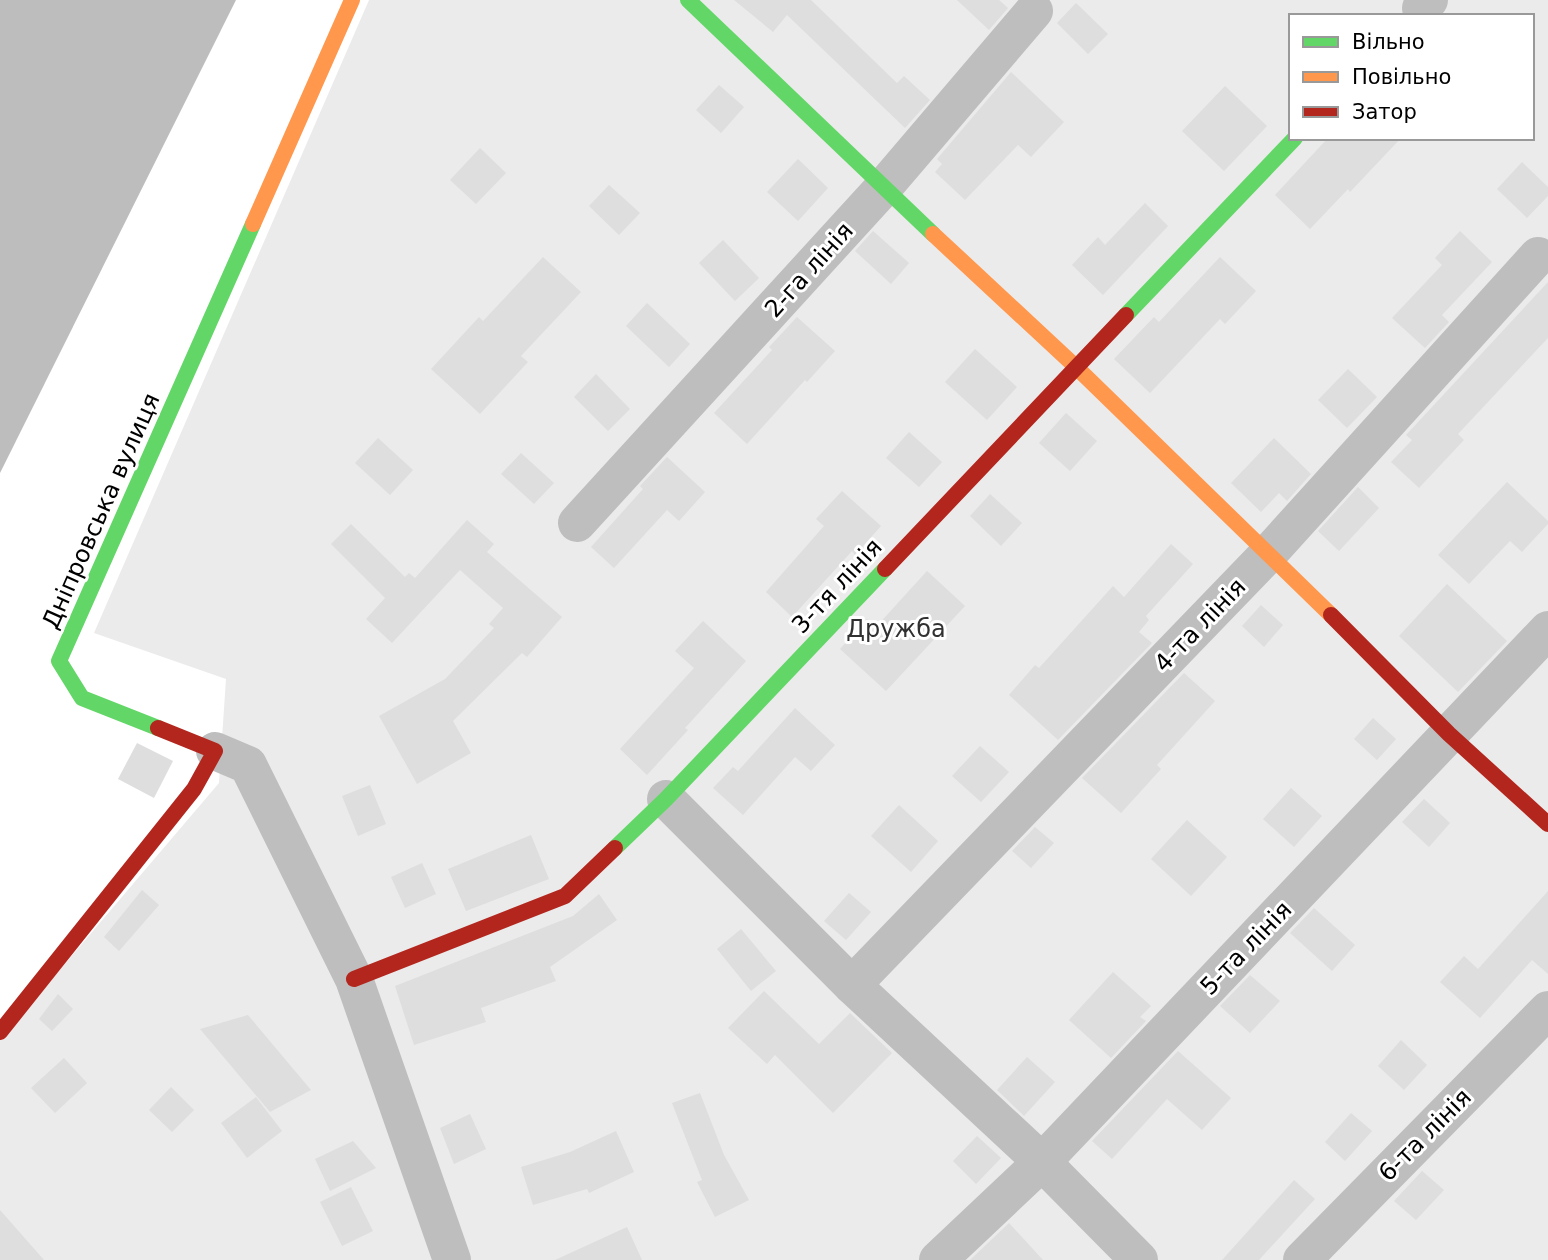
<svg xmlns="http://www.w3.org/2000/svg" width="1548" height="1260" viewBox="0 0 1548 1260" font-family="'DejaVu Sans',sans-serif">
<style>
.green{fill:#ebebeb;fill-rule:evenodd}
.water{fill:#bdbdbd}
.building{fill:#dedede}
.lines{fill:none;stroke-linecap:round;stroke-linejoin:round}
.street{stroke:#bebebe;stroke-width:38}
.fast{stroke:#63d668;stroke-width:16}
.slow{stroke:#ff974d;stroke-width:16}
.jam{stroke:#b3261e;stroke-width:16}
.labels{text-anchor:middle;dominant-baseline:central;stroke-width:6;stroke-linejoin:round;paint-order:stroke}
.street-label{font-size:24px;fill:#000;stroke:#fff}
.park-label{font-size:24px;fill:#313131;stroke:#fff}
</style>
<rect width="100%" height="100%" fill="#fff"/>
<path class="green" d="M 369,0 L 1548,0 L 1548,1260 L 0,1260 L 0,1040 L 219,783 L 226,679 L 94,633 ZM 1291,16 L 1532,16 L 1532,138 L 1291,138 Z"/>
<polygon class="water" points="0,0 236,0 0,473"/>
<g class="building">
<polygon points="734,0 811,0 897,83 904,76 930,100 905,128 787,15 773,32"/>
<polygon points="957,0 999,0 1008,8 989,30"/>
<polygon points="1076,3 1108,34 1088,54 1057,23"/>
<polygon points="1011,72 1064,122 1031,157 1018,145 965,200 935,172 942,164 937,159"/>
<polygon points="719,85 744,107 721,133 696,110"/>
<polygon points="1225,86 1267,126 1224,171 1182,131"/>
<polygon points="1328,138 1401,138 1350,192 1348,189 1310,229 1275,195"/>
<polygon points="480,148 506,173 476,204 450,180"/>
<polygon points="798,159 828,188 798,221 767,192"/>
<polygon points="1522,162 1548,187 1548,196 1527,218 1497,189"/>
<polygon points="609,185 640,213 619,235 589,206"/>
<polygon points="1145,203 1168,226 1103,295 1072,265 1098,237 1105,245"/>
<polygon points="873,231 909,263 891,284 855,251"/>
<polygon points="1460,231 1492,262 1442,315 1449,322 1425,348 1392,318 1442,265 1435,258"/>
<polygon points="723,240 759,278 735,301 699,263"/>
<polygon points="543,257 581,292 521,356 528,362 480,414 431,369 479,317 483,321"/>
<polygon points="1220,257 1256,291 1225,324 1220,319 1150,393 1114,359 1154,317 1159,322"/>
<polygon points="1548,282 1548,338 1458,434 1464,440 1419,488 1391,462 1412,440 1406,435"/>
<polygon points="647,303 690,344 669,367 626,326"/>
<polygon points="797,317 835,351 807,382 805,380 747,444 714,413 772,350 769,347"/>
<polygon points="975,349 1017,387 987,420 945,382"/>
<polygon points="1348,369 1377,397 1347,428 1318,400"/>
<polygon points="596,374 630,409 608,431 574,397"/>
<polygon points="1066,413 1097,441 1070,471 1039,443"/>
<polygon points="909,432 942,462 919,487 886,458"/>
<polygon points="378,438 413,470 390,495 355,463"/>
<polygon points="1274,438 1311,474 1287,501 1279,493 1261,512 1231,483"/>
<polygon points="521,453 554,483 534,504 501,474"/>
<polygon points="667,457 705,492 679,521 667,510 614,568 591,547 643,489 640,486"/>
<polygon points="1507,482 1548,521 1548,524 1522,552 1510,541 1469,584 1438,555"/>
<polygon points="1358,487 1379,508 1339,551 1318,531"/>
<polygon points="842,491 881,526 855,555 852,551 792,617 766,592 824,526 816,519"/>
<polygon points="990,494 1022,523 1001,546 970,516"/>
<polygon points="467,520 494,544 487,552 562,617 527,657 522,653 453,721 471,753 417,784 379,716 445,679 494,628 489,624 503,608 460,570 392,643 366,619 385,598 331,544 351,524 405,577 409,573 415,578"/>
<polygon points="1171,544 1193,564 1146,616 1149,620 1139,632 1152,643 1058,740 1009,695 1035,665 1039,668 1113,586 1124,597"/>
<polygon points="927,571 965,606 886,691 840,649 867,619 876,627"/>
<polygon points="1447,584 1507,641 1458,692 1399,636"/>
<polygon points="1261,605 1283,625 1264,647 1242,626"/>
<polygon points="703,621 746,661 685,728 688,730 647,775 620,749 694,668 675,651"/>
<polygon points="1184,673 1215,701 1157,765 1161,769 1121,813 1082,778"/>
<polygon points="795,708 835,745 811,771 795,757 743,815 713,788 733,767 738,771"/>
<polygon points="1373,718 1396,739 1377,760 1354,739"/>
<polygon points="137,743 173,761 154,798 118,779"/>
<polygon points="980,746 1009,772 981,802 952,776"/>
<polygon points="370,785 386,824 358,836 342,796"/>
<polygon points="1291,788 1322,816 1294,847 1263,819"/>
<polygon points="1424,799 1450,823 1429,847 1402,822"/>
<polygon points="899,805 938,841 911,872 871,836"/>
<polygon points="1187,820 1227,857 1191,896 1151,859"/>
<polygon points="1035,827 1054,843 1031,868 1012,851"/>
<polygon points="531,835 549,879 466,911 448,869"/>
<polygon points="422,863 436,894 405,908 391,877"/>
<polygon points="142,890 159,905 119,951 104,937"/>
<polygon points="1548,891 1548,974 1532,960 1480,1018 1440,982 1464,956 1478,969"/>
<polygon points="849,893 871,912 846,940 824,921"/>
<polygon points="599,894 617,920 550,967 556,981 481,1008 486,1022 414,1045 395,986 573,916"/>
<polygon points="1314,908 1355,945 1332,971 1290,933"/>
<polygon points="741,929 776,971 751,991 717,949"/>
<polygon points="1113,972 1151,1006 1140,1017 1146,1021 1111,1058 1069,1020"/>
<polygon points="1250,975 1280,1001 1250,1033 1220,1006"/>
<polygon points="764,991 819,1044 850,1013 892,1053 833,1113 775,1055 767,1064 728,1028"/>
<polygon points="58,994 73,1009 52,1031 39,1019"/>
<polygon points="248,1015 311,1090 270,1112 200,1029"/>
<polygon points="1401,1040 1427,1065 1404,1090 1378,1066"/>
<polygon points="1178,1051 1231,1098 1202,1130 1167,1099 1112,1159 1092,1141"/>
<polygon points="1027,1057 1055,1082 1024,1116 997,1090"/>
<polygon points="64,1058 87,1083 55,1113 31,1088"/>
<polygon points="171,1087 194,1110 172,1132 149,1110"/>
<polygon points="700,1093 724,1155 749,1200 715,1217 697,1182 702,1180 672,1103"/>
<polygon points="256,1097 282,1131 247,1158 221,1123"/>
<polygon points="1351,1113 1372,1131 1345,1161 1325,1142"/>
<polygon points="470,1114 486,1149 454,1164 440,1128"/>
<polygon points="616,1131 634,1172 589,1193 587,1189 533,1205 521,1167 570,1152"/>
<polygon points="977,1136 1001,1158 976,1184 953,1161"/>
<polygon points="353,1141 376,1168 330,1191 315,1159"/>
<polygon points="1422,1171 1444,1190 1416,1220 1394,1201"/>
<polygon points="1294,1180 1315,1199 1259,1260 1222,1260"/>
<polygon points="351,1187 373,1231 342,1246 320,1202"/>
<polygon points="0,1210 44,1260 0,1260"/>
<polygon points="1009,1223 1043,1260 970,1260"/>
<polygon points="627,1227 642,1260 555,1260"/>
</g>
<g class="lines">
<g class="street">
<polyline points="1421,8 1429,0"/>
<polyline points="577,523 883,188 1034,11"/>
<polyline points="215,751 248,765 354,979 452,1260"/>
<polyline points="666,799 852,985 1042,1162 1139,1260"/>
<polyline points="852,985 1269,553 1538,256"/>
<polyline points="938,1260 1042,1162 1548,630"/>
<polyline points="1302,1260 1548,1010"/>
</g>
<g class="fast">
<polyline points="688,0 933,234"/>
<polyline points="1126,315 1295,138"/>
<polyline points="158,728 82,698 59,661 253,224"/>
<polyline points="615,848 666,799 885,569"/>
</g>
<g class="slow">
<polyline points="253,224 352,0"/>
<polyline points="933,234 1076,367 1331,615"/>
</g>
<g class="jam">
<polyline points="885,569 1126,315"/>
<polyline points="1331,615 1449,734 1548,824"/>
<polyline points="354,979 565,896 615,848"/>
<polyline points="0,1032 194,789 215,751 158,728"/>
</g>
</g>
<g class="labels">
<g class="street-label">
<text transform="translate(809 270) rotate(-48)">2-га лінія</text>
<text transform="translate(101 511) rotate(-66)">Дніпровська вулиця</text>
<text transform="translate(837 586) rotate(-47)">3-тя лінія</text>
<text transform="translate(1200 625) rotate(-46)">4-та лінія</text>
<text transform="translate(1246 948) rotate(-46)">5-та лінія</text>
<text transform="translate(1425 1135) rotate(-45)">6-та лінія</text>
</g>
<g class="park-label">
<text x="896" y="629">Дружба</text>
</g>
</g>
<rect x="1289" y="14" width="245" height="126" fill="#ffffff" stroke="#999999" stroke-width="2"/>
<rect x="1303" y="37" width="35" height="10" fill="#63d668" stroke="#999999" stroke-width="2"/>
<text x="1352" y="49" font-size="21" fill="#000000">Вільно</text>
<rect x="1303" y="72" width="35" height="10" fill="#ff974d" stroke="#999999" stroke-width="2"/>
<text x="1352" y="84" font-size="21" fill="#000000">Повільно</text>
<rect x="1303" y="107" width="35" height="10" fill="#b3261e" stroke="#999999" stroke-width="2"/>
<text x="1352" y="119" font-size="21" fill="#000000">Затор</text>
</svg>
